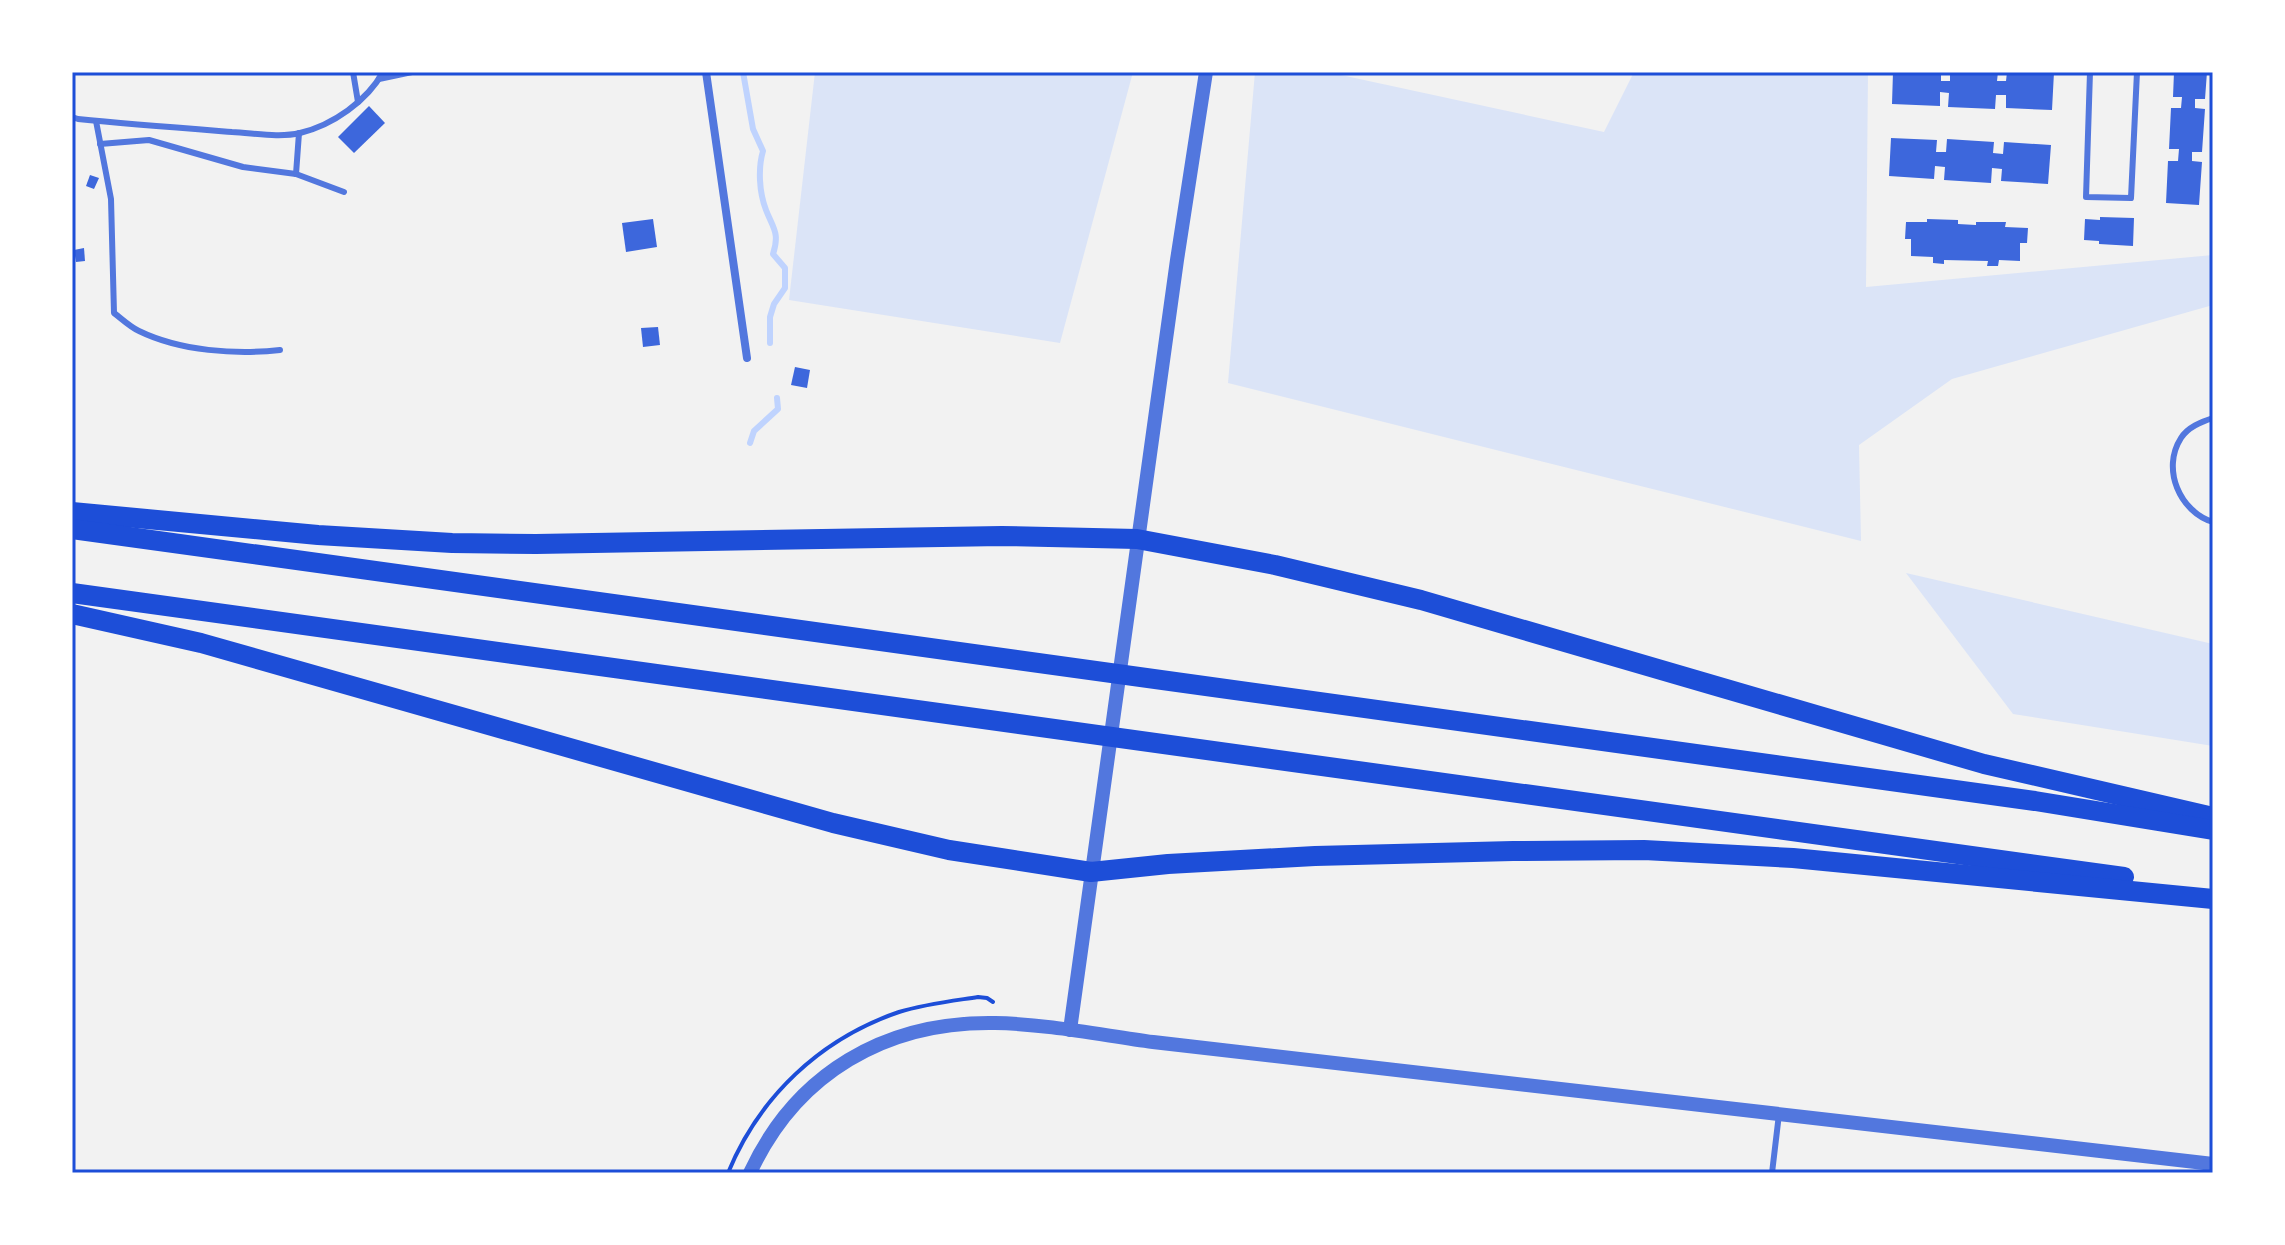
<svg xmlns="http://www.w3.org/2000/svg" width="2285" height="1245" viewBox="0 0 2285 1245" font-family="Rubik,sans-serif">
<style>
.green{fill:#dbe4f7}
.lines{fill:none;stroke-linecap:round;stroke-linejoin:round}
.stream{stroke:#bfd3fe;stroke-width:6}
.building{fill:#3d67dc}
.path{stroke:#1d4ed8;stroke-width:4}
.service{stroke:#5277de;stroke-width:6}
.minor{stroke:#5277de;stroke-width:8}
.tertiary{stroke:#5277de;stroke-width:14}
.motorway{stroke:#1d4ed8;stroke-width:20}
.neatline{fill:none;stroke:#1d4ed8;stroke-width:3}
</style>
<rect width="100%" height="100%" fill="#f2f2f2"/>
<g class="green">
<polygon points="815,72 1133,72 1060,343 789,300"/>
<polygon points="1255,72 1327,72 1604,132 1634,72 1868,72 1866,287 2213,255 2213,305 1952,379 1859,445 1861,541 1228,383"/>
<polygon points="1906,573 2213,644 2213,746 2013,714"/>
</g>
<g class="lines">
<g class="stream">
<path d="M 743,72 L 753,129 L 763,151 C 758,168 759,192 766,210 C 773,228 780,233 773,254 L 785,268 L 785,288 L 774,304 L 770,317 L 770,343"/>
<polyline points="750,443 754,431 778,409 777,398"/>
</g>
</g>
<g class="building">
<polygon points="1893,72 1941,72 1941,81 1950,81 1950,72 1998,72 1997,81 2006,81 2007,72 2054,72 2052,110 2006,108 2006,95 1996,95 1995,109 1948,107 1949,93 1940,92 1940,106 1892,104"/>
<polygon points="2174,72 2207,72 2205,99 2195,99 2195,108 2205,109 2202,152 2192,152 2192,161 2202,162 2199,205 2166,203 2168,161 2178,161 2179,149 2169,149 2171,108 2181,108 2182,97 2173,97"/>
<polygon points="369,106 385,123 354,153 338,137"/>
<polygon points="1891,138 1937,140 1936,152 1946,152 1947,139 1994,142 1993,153 2003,154 2004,142 2051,145 2048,184 2001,181 2002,169 1992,168 1991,183 1944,180 1945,167 1935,166 1934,179 1889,176"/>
<polygon points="90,175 99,178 94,189 86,186"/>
<polygon points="2100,217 2134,218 2133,246 2099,244 2099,241 2084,240 2085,219 2100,220"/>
<polygon points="653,219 657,247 626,252 622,223"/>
<polygon points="1927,219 1958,220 1958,224 1976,225 1976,222 2006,222 2005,227 2028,228 2027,243 2020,243 2020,261 1999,260 1998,266 1987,266 1988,261 1944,260 1944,264 1933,263 1933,257 1911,256 1911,239 1905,239 1906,222 1927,222"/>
<polygon points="84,248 85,261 76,262 74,250"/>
<polygon points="658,327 660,345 643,347 641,328"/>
<polygon points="795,367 810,370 807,388 791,385"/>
</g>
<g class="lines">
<path class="path" d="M 728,1173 C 759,1097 820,1039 899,1012 C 925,1004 952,1001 978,997 L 987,998 L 993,1002"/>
<g class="service">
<polyline points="353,72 358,102"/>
<polyline points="2090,72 2086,197 2131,198 2137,72"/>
<polyline points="379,79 412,72"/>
<path d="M 72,117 L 78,119 C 129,124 181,128 232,132 C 254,133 279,138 300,133 C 333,125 367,101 383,72"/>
<path d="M 96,121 L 111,199 L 114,313 C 122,319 130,327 139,331 C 180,351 236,355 280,350"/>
<polyline points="100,144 149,140 243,167 296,174 344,192"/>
<polyline points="296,174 299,133"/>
<path d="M 2213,418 C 2201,422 2188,427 2181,438 C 2161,469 2180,512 2213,522"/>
<polyline points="1772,1173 1779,1114"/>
</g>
<polyline class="minor" points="706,72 747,358"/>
<g class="tertiary">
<polyline points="1070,1030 1177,260 1206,72"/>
<path d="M 750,1173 C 796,1073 886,1021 995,1023 C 1048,1024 1101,1035 1153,1042 L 2213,1164"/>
</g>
<g class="motorway">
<polyline points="72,512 318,535 452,543 536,544 1002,536 1137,539 1275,565 1421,600 1984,764 2213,817"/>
<polyline points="72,529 2035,801 2213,830"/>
<polyline points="72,593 2124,877"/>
<polyline points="72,614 201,643 833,823 949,850 1091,872 1168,864 1315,856 1513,851 1644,850 1793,858 2213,899"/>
</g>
</g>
<rect width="2285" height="1245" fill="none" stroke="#ffffff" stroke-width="148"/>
<rect x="74" y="74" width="2137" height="1097" class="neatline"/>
</svg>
